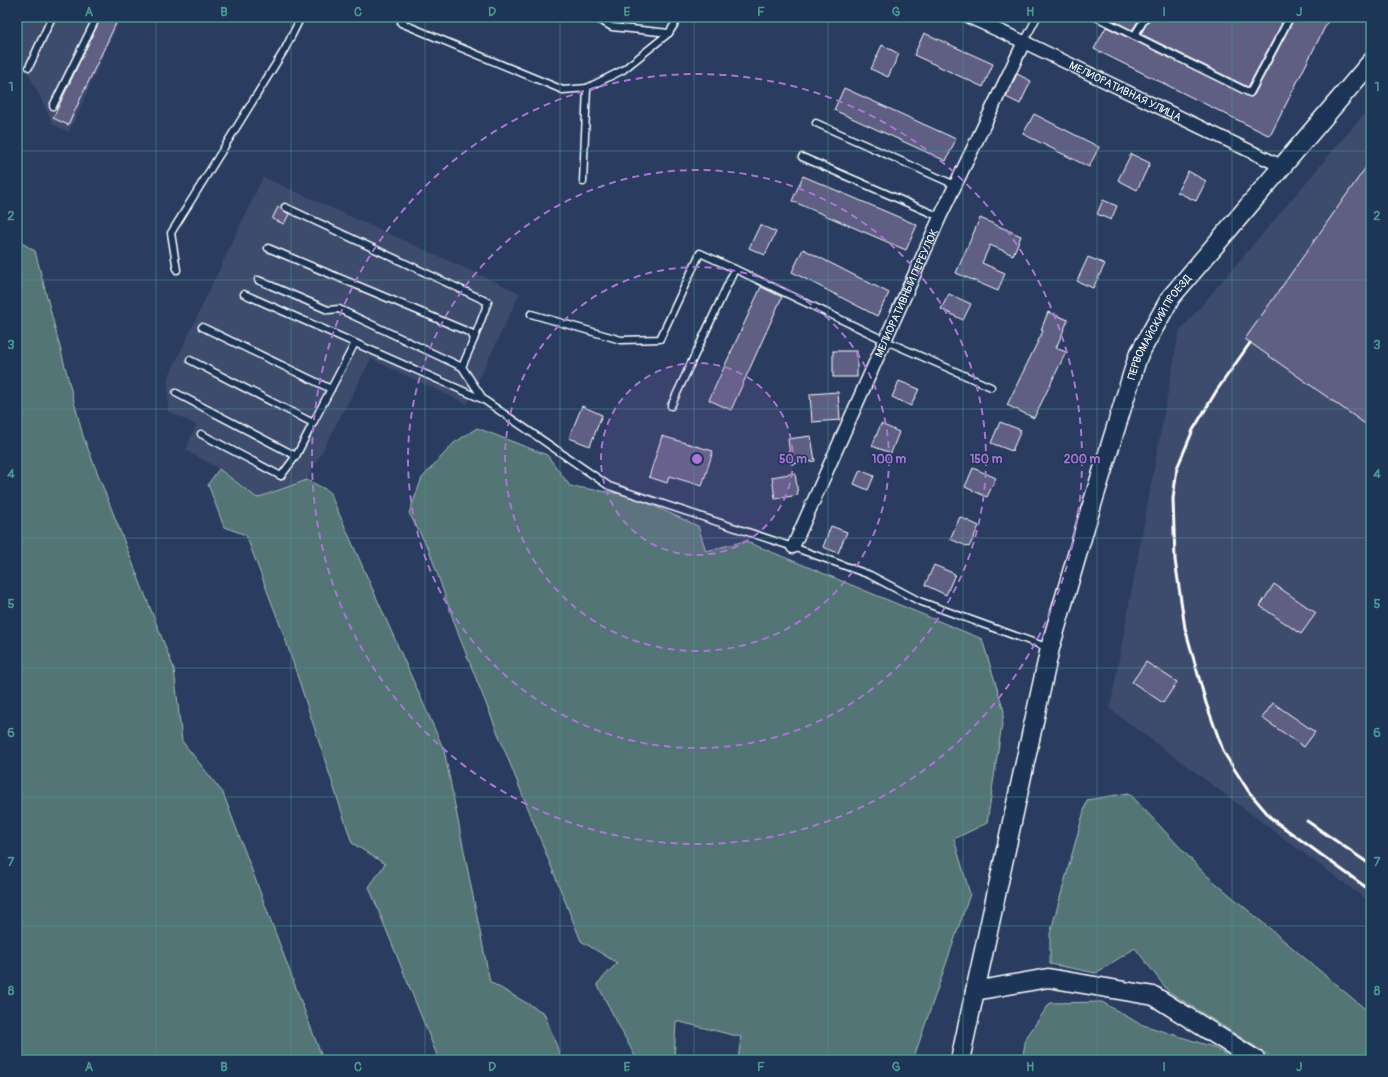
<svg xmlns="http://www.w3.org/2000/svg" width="1388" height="1077" viewBox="0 0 1388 1077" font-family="Pangolin,sans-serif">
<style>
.built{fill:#3e4b6d}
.green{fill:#537474;stroke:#a9baba}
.building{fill:#5e5f83;stroke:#fff}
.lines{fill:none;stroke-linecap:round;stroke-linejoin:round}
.service-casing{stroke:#fff;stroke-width:9}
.minor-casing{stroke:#fff;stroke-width:15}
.secondary-casing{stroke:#fff;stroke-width:21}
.service{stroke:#1d3557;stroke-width:6}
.minor{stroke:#1d3557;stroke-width:12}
.secondary{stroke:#1d3557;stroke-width:18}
.rail{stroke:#fff;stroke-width:3}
.grid{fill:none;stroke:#4b9892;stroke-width:1;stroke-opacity:0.55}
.ring{fill:none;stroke:#a976d5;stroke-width:2;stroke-dasharray:7 5}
.labels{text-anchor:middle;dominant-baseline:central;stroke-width:3;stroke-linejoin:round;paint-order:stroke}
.street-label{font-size:11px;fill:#fff;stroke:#1d3557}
.centre{fill:#a976d5;stroke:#1d3557;stroke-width:2}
.ring-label{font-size:12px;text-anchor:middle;font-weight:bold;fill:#a976d5;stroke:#1d3557;stroke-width:3;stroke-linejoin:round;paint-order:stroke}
.neatline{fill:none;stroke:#4b9892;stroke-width:1.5}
.grid-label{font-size:13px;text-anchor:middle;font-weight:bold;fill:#4b9892}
</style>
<rect width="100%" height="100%" fill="#2a3d60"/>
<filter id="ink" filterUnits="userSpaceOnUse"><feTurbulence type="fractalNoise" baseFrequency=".025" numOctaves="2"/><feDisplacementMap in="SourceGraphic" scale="8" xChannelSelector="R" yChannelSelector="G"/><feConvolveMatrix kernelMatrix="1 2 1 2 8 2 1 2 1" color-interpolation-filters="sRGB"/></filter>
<g filter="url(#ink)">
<g class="built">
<polygon points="17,17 121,17 69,132 53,124 17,50"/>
<polygon points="1371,106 1371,903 1110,709 1179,332"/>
<polygon points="263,177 520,293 467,404 371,359 307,480 257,498 219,469 186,450 196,425 168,411 168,378"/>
</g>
<g class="green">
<polygon points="17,240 35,251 83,436 174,669 182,741 223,793 323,1060 23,1060 17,1028"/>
<polygon points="477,428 547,455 570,486 632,496 698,526 706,551 745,541 982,639 1004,711 987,823 954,839 970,894 913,1060 738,1060 741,1037 676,1021 674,1060 637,1060 597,984 617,963 581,941 459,636 429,550 409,513 422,478 454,443"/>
<polygon points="219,469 257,498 307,480 329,491 444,750 490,982 544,1013 562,1060 439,1060 369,887 385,864 352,843 285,638 246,535 224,527 208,484"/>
<polygon points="1129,793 1205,874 1371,1014 1371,1060 1276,1060 1168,991 1135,948 1096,973 1050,964 1050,934 1087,800"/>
<polygon points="1102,1002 1140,1024 1213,1047 1234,1060 1022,1060 1026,1038 1050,1003"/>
</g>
<g class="building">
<polygon points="101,17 119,17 68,125 53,118"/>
<polygon points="1111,17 1141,17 1132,30 1110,19"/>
<polygon points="1150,17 1277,17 1277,20 1282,23 1248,87 1141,34"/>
<polygon points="1290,17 1330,17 1270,136 1094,49 1106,27 1251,97 1254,95 1292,23 1292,19"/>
<polygon points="924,33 993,64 983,87 914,55"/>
<polygon points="882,45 899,54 888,77 871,69"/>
<polygon points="1017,74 1031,81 1020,104 1006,97"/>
<polygon points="844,88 956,139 946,161 834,110"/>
<polygon points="1034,114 1099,147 1089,167 1023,134"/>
<polygon points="1131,154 1150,163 1137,190 1118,180"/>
<polygon points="1371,160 1371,428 1245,339"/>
<polygon points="1188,171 1206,181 1196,201 1177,192"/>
<polygon points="803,176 917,225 906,250 792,201"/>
<polygon points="1103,200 1117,206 1111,220 1097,214"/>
<polygon points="278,207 289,214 284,224 272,219"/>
<polygon points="980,218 1021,236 1013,255 990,245 982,263 1005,273 998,291 956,273"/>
<polygon points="760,225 776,232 765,255 749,248"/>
<polygon points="803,249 889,293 877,316 792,272"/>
<polygon points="1088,257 1105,264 1093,288 1077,281"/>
<polygon points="761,287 782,297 731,410 709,400"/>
<polygon points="949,294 971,304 963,320 941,309"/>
<polygon points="1048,312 1068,320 1056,348 1066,352 1034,418 1007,405 1043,331 1041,330"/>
<rect x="833" y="351" width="24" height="26"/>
<polygon points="899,381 919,389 911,406 892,397"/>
<polygon points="838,392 840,420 812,422 810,394"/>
<polygon points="582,406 602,415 590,446 569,438"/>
<polygon points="1000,422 1021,430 1012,451 991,443"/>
<polygon points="881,424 899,432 891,453 872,446"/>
<polygon points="662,436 713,451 702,486 669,476 667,483 649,477"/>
<polygon points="811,436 815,461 791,464 788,439"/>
<polygon points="973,468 996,478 987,497 965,487"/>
<polygon points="860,470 874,476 868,490 854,484"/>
<polygon points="795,473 798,495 775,499 772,477"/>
<polygon points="960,517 979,526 969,547 950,539"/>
<polygon points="831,526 847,532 838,553 823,547"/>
<polygon points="934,565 955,574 946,595 925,585"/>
<polygon points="1274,584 1316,613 1301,634 1260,606"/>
<polygon points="1146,662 1177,682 1163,703 1132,682"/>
<polygon points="1273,703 1315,732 1304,747 1262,718"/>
</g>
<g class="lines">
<defs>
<g id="service">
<polyline points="404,17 401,23 563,90 587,88"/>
<polyline points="594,17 612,27 669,33"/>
<polyline points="1096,17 1250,93 1288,21 1281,17"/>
<polyline points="1134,36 1146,17"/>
<polyline points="1024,42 1037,17"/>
<polyline points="29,67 52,17"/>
<polyline points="53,106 97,17"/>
<polyline points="816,123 955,185"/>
<polyline points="802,157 940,217"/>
<polyline points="583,182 587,88 623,70 669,33 679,17"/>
<polyline points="285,207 488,302 474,339"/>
<polyline points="268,248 471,333 474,339 462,367"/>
<polyline points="177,270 171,233 285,49 301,17"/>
<polyline points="258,280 328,310 339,309 462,367 484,400"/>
<polyline points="244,294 484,400 609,486 793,547 870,575 919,601 1049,648"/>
<polyline points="531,314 621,340 660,339 700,253 735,269"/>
<polyline points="202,327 331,389"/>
<polyline points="190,360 313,423 355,343"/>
<polyline points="176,393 296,456 313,423"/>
<polyline points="671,406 735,269 884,340 991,387"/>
<polyline points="201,434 281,476 296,456"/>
</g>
<g id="minor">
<path id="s1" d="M 969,17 L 1024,42 L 1281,166"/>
<path id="s2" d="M 793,547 L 940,217 L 1024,42"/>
</g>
<g id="secondary">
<polyline points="975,991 1048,978 1154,996 1256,1060"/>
<path id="s3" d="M 960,1060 L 1050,648 L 1086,524 L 1138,356 L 1171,297 L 1371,62"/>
</g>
</defs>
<use href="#service" class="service-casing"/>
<use href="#minor" class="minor-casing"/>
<use href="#secondary" class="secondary-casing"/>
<use href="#service" class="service"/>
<use href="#minor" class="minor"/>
<use href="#secondary" class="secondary"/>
<g class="rail">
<polyline points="1250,343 1217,390 1193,430 1177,468 1173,499 1175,560 1185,628 1206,703 1224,753 1249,792 1272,819 1371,891"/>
<polyline points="1307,821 1371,865"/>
</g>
</g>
</g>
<path class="grid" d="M 156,17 L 156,1060M 291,17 L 291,1060M 425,17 L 425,1060M 560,17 L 560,1060M 694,17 L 694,1060M 828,17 L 828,1060M 963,17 L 963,1060M 1097,17 L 1097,1060M 1232,17 L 1232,1060M 17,151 L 1371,151M 17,280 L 1371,280M 17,409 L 1371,409M 17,538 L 1371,538M 17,668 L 1371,668M 17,797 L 1371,797M 17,926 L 1371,926"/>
<circle cx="697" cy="459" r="96" fill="#a976d5" fill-opacity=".12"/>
<g class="ring">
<circle cx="697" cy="459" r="96"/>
<circle cx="697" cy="459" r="192"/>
<circle cx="697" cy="459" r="289"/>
<circle cx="697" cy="459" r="385"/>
</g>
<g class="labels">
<g class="street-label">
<text stroke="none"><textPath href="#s1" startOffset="173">МЕЛИОРАТИВНАЯ УЛИЦА</textPath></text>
<text stroke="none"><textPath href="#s2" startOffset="278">МЕЛИОРАТИВНЫЙ ПЕРЕУЛОК</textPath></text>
<text stroke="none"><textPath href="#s3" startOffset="762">ПЕРВОМАЙСКИЙ ПРОЕЗД</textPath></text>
</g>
</g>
<circle cx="697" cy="459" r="6" class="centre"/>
<g class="ring-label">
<text x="793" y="463">50 m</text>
<text x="889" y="463">100 m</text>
<text x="986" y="463">150 m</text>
<text x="1082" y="463">200 m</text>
</g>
<rect width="1388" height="1077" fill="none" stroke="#1d3557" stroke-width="44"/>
<rect x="22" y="22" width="1344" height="1033" class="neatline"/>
<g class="grid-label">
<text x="89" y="16">A</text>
<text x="224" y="16">B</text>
<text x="358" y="16">C</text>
<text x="492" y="16">D</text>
<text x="627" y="16">E</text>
<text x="761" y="16">F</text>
<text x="896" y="16">G</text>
<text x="1030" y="16">H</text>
<text x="1164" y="16">I</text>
<text x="1299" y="16">J</text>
<text x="11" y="91">1</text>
<text x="1377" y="91">1</text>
<text x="11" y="220">2</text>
<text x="1377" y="220">2</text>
<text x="11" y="349">3</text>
<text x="1377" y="349">3</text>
<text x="11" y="478">4</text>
<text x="1377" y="478">4</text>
<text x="11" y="608">5</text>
<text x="1377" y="608">5</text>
<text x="11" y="737">6</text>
<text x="1377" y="737">6</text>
<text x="11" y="866">7</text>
<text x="1377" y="866">7</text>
<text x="11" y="995">8</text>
<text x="1377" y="995">8</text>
<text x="89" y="1071">A</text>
<text x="224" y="1071">B</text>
<text x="358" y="1071">C</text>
<text x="492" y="1071">D</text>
<text x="627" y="1071">E</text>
<text x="761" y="1071">F</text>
<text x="896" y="1071">G</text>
<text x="1030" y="1071">H</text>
<text x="1164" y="1071">I</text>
<text x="1299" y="1071">J</text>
</g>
</svg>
